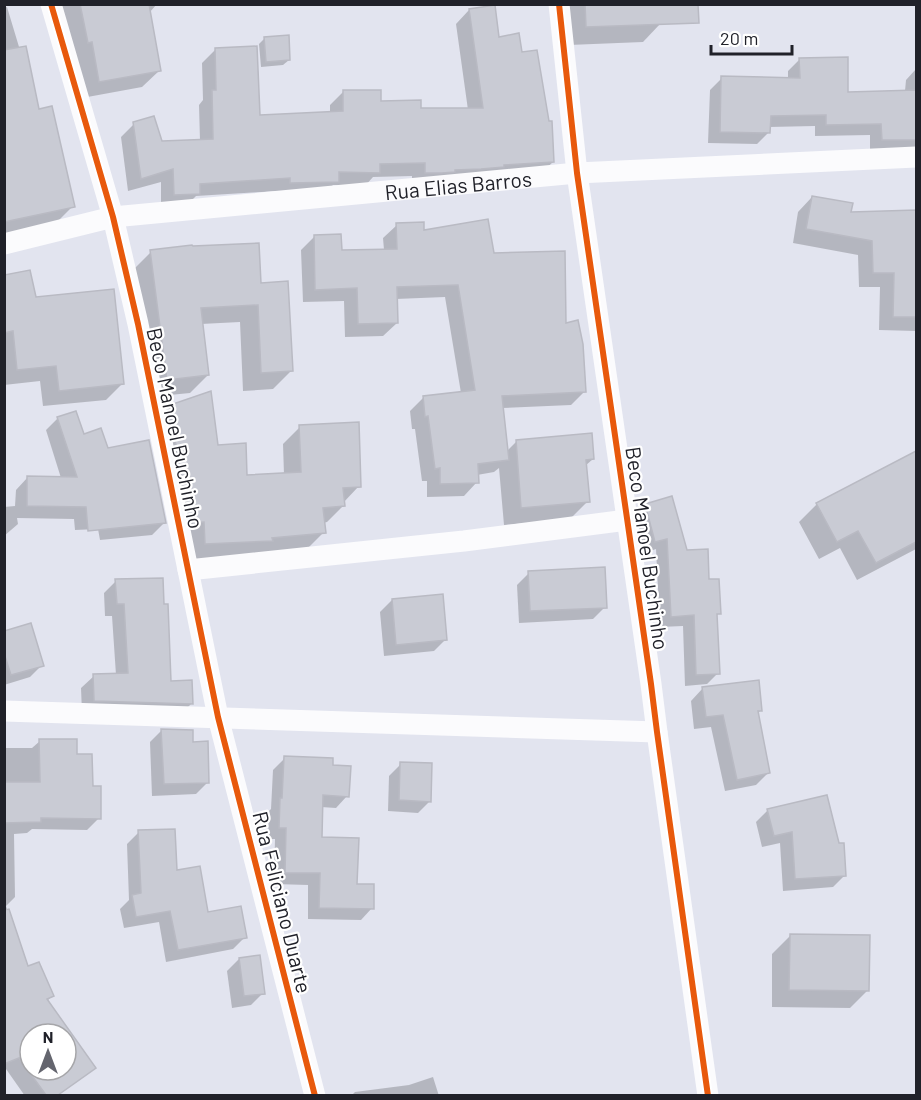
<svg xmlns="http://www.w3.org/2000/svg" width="921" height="1100" viewBox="0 0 921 1100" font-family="Barlow,sans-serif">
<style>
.shadow{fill:#0003}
.building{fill:#c9cbd4;stroke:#b9bac3;stroke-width:1.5;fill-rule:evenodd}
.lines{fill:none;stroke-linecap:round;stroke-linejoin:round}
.minor{stroke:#fbfbfd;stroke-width:21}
.cycleway-casing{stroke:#fff;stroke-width:10}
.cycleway{stroke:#e8590c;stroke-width:6}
.labels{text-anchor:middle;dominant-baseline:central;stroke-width:4.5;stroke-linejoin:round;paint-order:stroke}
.street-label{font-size:21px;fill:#202129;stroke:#fff}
</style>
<rect width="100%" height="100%" fill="#e2e4ef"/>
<g class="shadow">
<polygon points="60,4 157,4 149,13 160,70 142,87 82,98"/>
<polygon points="567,4 660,4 661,23 643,42 569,45"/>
<polygon points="7,7 38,110 73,206 52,227 4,237 4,8"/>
<polygon points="469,10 498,39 521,54 553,162 539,175 412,186 412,176 373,177 365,186 333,185 324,195 277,191 196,196 185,207 161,207 161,182 128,191 121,137 134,124 161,142 200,141 199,105 203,100 202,63 215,50 259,116 330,113 330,105 344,91 379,103 420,109 468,110 456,24"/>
<polygon points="265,38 289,60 283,65 261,67 259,44"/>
<polygon points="800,59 847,93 905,91 906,80 916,69 916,152 870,152 870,135 815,136 815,126 769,127 769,132 757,144 708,143 710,90 722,78 788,79 788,71"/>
<polygon points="812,197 849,213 916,212 916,331 879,330 880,287 859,287 858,255 793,243 798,212"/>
<polygon points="397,225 423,231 493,254 564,325 584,392 571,405 502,408 507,451 516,442 593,459 585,466 588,501 570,519 504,525 499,468 494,472 477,475 477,482 464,496 427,497 427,481 422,481 415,429 412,429 410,411 423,398 461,393 445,297 396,299 397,323 383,336 345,337 344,301 303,302 301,250 314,237 340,251 384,250 383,238"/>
<polygon points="151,252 259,284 291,371 273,389 243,391 240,322 201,324 208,375 190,393 149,397 133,270"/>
<polygon points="4,277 123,383 106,400 43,406 40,381 4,385"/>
<polygon points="171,406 217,446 246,477 284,475 283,444 300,427 359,486 343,503 343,506 327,522 323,523 324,532 307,549 189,560 154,423"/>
<polygon points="58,418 107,450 164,523 152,535 100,540 98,529 75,530 74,519 17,518 18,524 4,536 4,507 15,506 16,490 28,477 61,478 46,430"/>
<polygon points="916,452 916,549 857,580 840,548 819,559 799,522 817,504"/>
<polygon points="646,505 686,552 708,581 719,613 715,617 718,673 707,684 685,686 683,626 660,627 656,549 644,553 634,517"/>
<polygon points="529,573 605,607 593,619 519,623 517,585"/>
<polygon points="116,581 170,682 191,704 179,716 82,713 81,688 94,676 116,675 112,616 105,616 104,593"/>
<polygon points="392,600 446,639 434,651 384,656 380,612"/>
<polygon points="4,632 42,665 30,677 4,685"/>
<polygon points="703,688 761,710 757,714 768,773 756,785 725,791 711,727 694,729 691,701"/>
<polygon points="162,730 208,782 196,794 152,796 150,742"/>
<polygon points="40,741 76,756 91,787 99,818 87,830 32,829 27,833 14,834 15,897 6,906 27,969 52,996 47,1001 62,1034 30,1034 30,1070 47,1070 59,1096 25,1096 6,1069 4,1070 4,748 32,748"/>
<polygon points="285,758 331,766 347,796 336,808 321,807 321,839 372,908 361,920 308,919 308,885 274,884 275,839 268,839 269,811 271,809 273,770"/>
<polygon points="401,764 430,801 418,813 388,811 389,776"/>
<polygon points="768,810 845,875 833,887 783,891 780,843 762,847 756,822"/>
<polygon points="139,832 176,872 207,914 245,937 233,949 166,962 159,922 124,928 120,909 129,900 127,844"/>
<polygon points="790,936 868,990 850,1008 772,1007 772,954"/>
<polygon points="239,959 263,993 251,1005 232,1008 227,971"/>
<polygon points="433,1077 439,1096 351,1096 355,1092 409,1085"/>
</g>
<g class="building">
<polygon points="80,4 149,4 161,71 99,82 92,42 88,43"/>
<polygon points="585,4 698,4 699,23 586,27"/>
<polygon points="495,5 499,37 519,33 522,52 537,50 549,121 552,121 554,162 504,165 504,167 481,169 455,170 455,172 442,173 425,173 425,163 380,164 380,173 339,172 339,182 290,183 290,178 200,184 200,194 174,195 173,169 141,179 133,122 154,116 162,141 213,139 212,90 216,90 215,48 257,46 260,115 343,111 343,90 381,90 381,101 421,100 421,108 483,108 469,9"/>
<polygon points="289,35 290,60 266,62 264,37"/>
<polygon points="26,46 39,109 52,106 75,207 4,222 4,50"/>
<polygon points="848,57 848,92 916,90 916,140 882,140 881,124 826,125 826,115 771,116 770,133 720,132 721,76 800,78 799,58"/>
<polygon points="812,196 853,203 851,212 916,210 916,317 893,317 894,273 873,273 872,241 806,229"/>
<polygon points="488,219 494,253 565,251 566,323 578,320 583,344 586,392 502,396 509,460 478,464 479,483 440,484 440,468 435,469 428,416 425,417 423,396 475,390 458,285 397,287 398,323 358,324 357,288 315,290 314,235 341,234 342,250 397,249 396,223 424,222 424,230"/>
<polygon points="259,243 261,283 288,281 293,371 261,373 258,305 201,308 209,375 167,380 150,250 192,245 193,246"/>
<polygon points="30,270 36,297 114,289 124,384 59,391 56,366 17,370 13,331 4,333 4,275"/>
<polygon points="211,391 218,445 246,443 247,475 301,472 299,425 359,422 361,487 343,488 345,506 323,508 326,533 272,538 273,541 205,544 204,522 191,523 174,435 170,405"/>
<polygon points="76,411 84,434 101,428 108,448 149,440 166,523 88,531 86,507 27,506 27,476 77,477 57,417"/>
<polygon points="592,433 594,459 586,460 590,502 521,508 516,440"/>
<polygon points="916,451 916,542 876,563 858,531 837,542 816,503"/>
<polygon points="672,496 687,550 708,549 709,579 719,579 721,614 717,614 720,674 696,675 694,615 671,617 667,539 655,542 645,504"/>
<polygon points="605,567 607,608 530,611 528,571"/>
<polygon points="163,578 164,604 168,604 171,681 192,680 193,704 94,701 93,674 128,673 124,604 117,604 115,579"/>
<polygon points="443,594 447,640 396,645 392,599"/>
<polygon points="31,623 44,666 11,675 4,653 4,631"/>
<polygon points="759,680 762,711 758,711 770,773 737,780 723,715 706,717 702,687"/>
<polygon points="161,729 193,730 193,742 208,741 209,783 164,784"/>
<polygon points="39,739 77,739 77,754 92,754 93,786 101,786 101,819 41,818 41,822 4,823 4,782 40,782"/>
<polygon points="284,756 333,758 333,765 351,766 349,797 323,795 322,837 359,838 357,884 374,884 374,909 319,908 320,873 285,873 286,828 279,828 280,798 282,798"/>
<polygon points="400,762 432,763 431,802 399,800"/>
<polygon points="827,795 839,843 844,843 846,876 795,879 792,832 774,836 767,809"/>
<polygon points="175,829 177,870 200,866 208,912 241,906 247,938 178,950 170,911 136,917 132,895 141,893 138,830"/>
<path d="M 9,909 L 28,966 L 39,962 L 54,996 L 47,999 L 96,1068 L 58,1095 L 46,1095 L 19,1058 L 4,1064 L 4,910 ZM 30,1034 L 66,1034 L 66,1070 L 30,1070 Z"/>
<polygon points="790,934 870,935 869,991 789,990"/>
<polygon points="260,955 265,994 244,996 239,958"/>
</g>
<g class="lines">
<g class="minor">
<polyline points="51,4 113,217 138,324 218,717 315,1096"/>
<polyline points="559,4 577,173 651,684 657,732 708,1096"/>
<path id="s1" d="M 4,244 L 113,217 L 577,173 L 916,157"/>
<polyline points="188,570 464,541 627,520"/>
<polyline points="4,711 657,732"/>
</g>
<defs>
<g id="cycleway">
<polyline points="51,4 113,217 138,324 218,717 315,1096"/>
<polyline points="559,4 577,173 651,684 657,732 708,1096"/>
</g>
</defs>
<use href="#cycleway" class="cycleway-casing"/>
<use href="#cycleway" class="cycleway"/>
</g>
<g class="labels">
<g class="street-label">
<text stroke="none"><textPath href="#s1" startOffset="459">Rua Elias Barros</textPath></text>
<text transform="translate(176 428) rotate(78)">Beco Manoel Buchinho</text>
<text transform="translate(648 548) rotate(82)">Beco Manoel Buchinho</text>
<text transform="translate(283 902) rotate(76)">Rua Feliciano Duarte</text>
</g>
</g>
<rect width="921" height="1100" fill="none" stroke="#202129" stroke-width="12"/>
<g transform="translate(48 1052)"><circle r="28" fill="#ffffff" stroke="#a6a6a9" stroke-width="1.5"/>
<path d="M0-4.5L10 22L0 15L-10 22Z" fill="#64656e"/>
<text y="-9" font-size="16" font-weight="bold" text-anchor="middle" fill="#202129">N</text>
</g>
<path d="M711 45v9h81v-9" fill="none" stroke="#202129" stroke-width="3"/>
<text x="720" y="45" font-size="18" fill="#202129" stroke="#ffffff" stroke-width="4.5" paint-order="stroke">20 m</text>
</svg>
